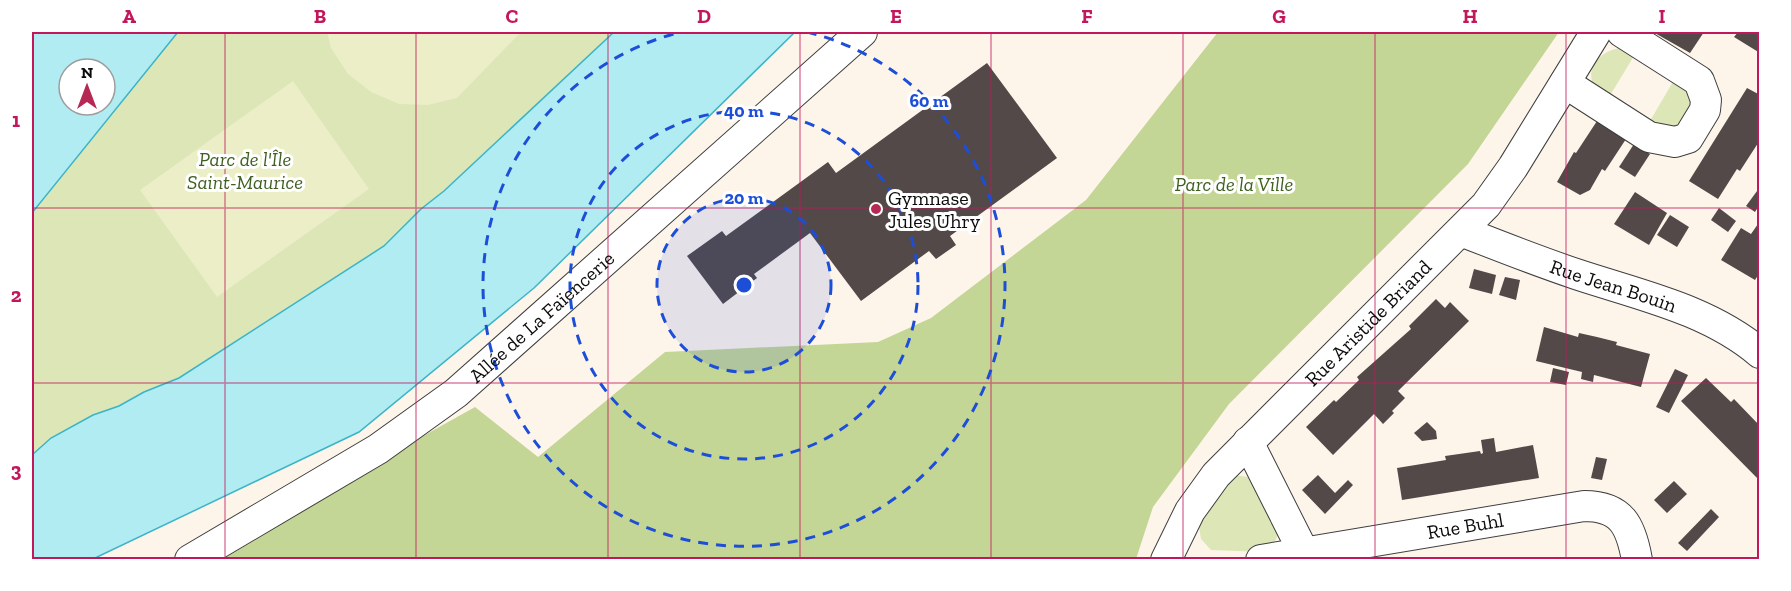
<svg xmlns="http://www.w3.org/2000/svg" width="1791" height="591" viewBox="0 0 1791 591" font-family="'Zilla Slab',serif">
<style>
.green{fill:#dce6b6}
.forest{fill:#c4d696}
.pitch{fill:#ebeec7}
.water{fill:#b1ecf3;stroke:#3bb4c7;stroke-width:1.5;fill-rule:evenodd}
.building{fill:#534948}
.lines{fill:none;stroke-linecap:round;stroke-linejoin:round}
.minor-casing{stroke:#3e3e3e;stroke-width:32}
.minor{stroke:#fff;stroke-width:30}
.grid{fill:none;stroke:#c2185b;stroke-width:1.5;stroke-opacity:0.55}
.ring{fill:none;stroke:#1d4ed8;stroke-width:3;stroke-dasharray:10 8}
.poi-dot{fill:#b52954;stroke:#fff;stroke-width:2}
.labels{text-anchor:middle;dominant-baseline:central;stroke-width:6;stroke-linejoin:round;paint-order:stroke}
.park-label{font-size:20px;font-style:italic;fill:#3d5f1f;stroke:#fff}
.poi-label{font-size:20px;fill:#0b0b0b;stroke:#fff;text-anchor:start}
.street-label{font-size:20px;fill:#0b0b0b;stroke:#fff}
.centre{fill:#1d4ed8;stroke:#fff;stroke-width:3}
.ring-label{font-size:18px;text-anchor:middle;font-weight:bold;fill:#1d4ed8;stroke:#fff;stroke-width:6;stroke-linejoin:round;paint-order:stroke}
.neatline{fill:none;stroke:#c2185b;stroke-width:2}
.grid-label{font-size:20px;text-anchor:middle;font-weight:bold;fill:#c2185b}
</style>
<rect width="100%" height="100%" fill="#fef5ea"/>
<g class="green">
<polygon points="178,32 614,32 444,191 421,209 384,246 179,378 144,392 119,406 93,415 51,438 32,455 32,213"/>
<path d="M 1624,47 L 1637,51 L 1606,102 C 1602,97 1597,92 1594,87 C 1584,64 1603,50 1624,47 Z"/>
<polygon points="1677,75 1693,101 1679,128 1647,126"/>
<polygon points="1233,475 1248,477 1252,481 1277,528 1278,535 1271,549 1264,552 1211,550 1201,539 1198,521"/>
</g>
<polygon class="forest" points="1218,32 1559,32 1468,164 1229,404 1153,507 1136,559 209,560 251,532 475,407 538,457 665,352 878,342 931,318 1086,200"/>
<g class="pitch">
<polygon points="327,32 521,32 457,98 428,105 399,104 371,92 348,74 331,48"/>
<polygon points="293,81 369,189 217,297 140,190"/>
</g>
<g class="water">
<path d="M 32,32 L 178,32 L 32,213 ZM 69,69 L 105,69 L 105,105 L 69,105 Z"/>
<polygon points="614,32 795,32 534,288 359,432 93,559 32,559 32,455 51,438 93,415 119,406 144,392 179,378 384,246 421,209 444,191"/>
</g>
<g class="building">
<polygon points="1653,32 1704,32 1690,53"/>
<polygon points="1738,32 1760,32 1760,53 1734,37"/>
<polygon points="987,63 1057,158 950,236 956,245 936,259 929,251 861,301 810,233 754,274 757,278 723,304 687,256 722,231 726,236 828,162 836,173"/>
<polygon points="1747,88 1760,95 1760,133 1758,136 1760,140 1740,171 1737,169 1718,199 1689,181"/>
<polygon points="1597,121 1626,139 1605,171 1602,169 1590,190 1580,195 1557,182 1574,152 1576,153"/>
<polygon points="1634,144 1650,154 1635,177 1619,167"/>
<polygon points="1760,187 1760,204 1755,212 1746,206"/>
<polygon points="1635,192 1667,213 1649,245 1614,224"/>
<polygon points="1719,208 1736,221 1728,232 1711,220"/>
<polygon points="1670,215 1689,227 1677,247 1657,235"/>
<polygon points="1758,224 1760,272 1755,280 1721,260 1741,228 1751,234"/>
<polygon points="1474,269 1496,275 1492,294 1469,288"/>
<polygon points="1505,277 1520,280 1516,300 1499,295"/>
<polygon points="1436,299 1445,308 1450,302 1469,321 1398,391 1405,398 1392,411 1394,413 1383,424 1374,414 1333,455 1306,427 1334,400 1336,402 1359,380 1357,377 1411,329 1409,326"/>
<polygon points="1544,327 1578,337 1579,333 1597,337 1617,342 1616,345 1650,354 1641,387 1594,375 1593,382 1581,379 1582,372 1536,361"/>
<polygon points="1553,368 1569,372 1566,385 1550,382"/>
<polygon points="1675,369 1688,375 1669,413 1656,407"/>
<polygon points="1706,378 1731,402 1734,399 1760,426 1760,481 1681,401"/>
<polygon points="1427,422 1436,431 1437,439 1422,441 1414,433"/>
<polygon points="1494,438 1496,452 1533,445 1539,478 1402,500 1397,468 1446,460 1445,456 1480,451 1481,454 1483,453 1481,440"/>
<polygon points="1596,457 1607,459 1602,480 1591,478"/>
<polygon points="1318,475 1335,493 1348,480 1353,485 1325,514 1302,490"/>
<polygon points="1674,481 1687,494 1667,513 1654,500"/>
<polygon points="1711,509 1719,517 1687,551 1678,543"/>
</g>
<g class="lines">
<defs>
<g id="minor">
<polyline points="1565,83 1649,137 1675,142 1688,138 1705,110 1706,100 1699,81 1622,32"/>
<path id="s1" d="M 1461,231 C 1499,246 1537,261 1576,274 C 1639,295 1708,309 1760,353"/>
<polyline points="1248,442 1304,553"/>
<path id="s2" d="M 190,560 L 378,449 L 456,393 L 862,32"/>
<path id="s3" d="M 1166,560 L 1190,511 L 1216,475 L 1486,205 L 1513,167 L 1596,32"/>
<path id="s4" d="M 1261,560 L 1584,506 C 1622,506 1631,526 1637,560"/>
</g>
</defs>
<use href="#minor" class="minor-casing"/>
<use href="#minor" class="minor"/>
</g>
<path class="grid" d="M 225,32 L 225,560M 416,32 L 416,560M 608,32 L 608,560M 800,32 L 800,560M 991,32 L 991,560M 1183,32 L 1183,560M 1375,32 L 1375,560M 1566,32 L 1566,560M 32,208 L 1760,208M 32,383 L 1760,383"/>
<circle cx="744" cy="285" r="87" fill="#1d4ed8" fill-opacity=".12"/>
<g class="ring">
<circle cx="744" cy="285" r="87"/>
<circle cx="744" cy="285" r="174"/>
<path d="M807 32A261 261 0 1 1 681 32"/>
</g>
<circle class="poi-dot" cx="876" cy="209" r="6"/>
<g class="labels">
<g class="park-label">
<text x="245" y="159">Parc de l'Île<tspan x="245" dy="23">Saint-Maurice</tspan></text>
<text x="1234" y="184">Parc de la Ville</text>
</g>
<g class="poi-label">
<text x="888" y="198">Gymnase<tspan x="888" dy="23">Jules Uhry</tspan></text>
</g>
<g class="street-label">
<text stroke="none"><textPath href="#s1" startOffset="162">Rue Jean Bouin</textPath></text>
<text stroke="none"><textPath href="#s2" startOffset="429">Allée de La Faïencerie</textPath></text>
<text stroke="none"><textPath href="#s3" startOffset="314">Rue Aristide Briand</textPath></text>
<text stroke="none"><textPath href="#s4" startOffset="207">Rue Buhl</textPath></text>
</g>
</g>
<circle cx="744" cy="285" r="9" class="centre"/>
<g class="ring-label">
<text x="929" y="107">60 m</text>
<text x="744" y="117">40 m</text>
<text x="744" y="204">20 m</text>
</g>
<rect width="1791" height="591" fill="none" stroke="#ffffff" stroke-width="66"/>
<g transform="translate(87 87)"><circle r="28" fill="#ffffff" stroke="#9d9d9d" stroke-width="1.5"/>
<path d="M0-4.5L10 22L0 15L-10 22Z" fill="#b52954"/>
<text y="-9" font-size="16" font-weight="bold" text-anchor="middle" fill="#0b0b0b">N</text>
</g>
<rect x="33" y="33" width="1725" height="525" class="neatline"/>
<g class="grid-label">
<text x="129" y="23">A</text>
<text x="320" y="23">B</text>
<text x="512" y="23">C</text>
<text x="704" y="23">D</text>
<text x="896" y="23">E</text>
<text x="1087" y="23">F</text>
<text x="1279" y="23">G</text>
<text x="1470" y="23">H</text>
<text x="1662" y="23">I</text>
<text x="16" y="127">1</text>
<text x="16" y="302">2</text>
<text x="16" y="477">3</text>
</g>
</svg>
